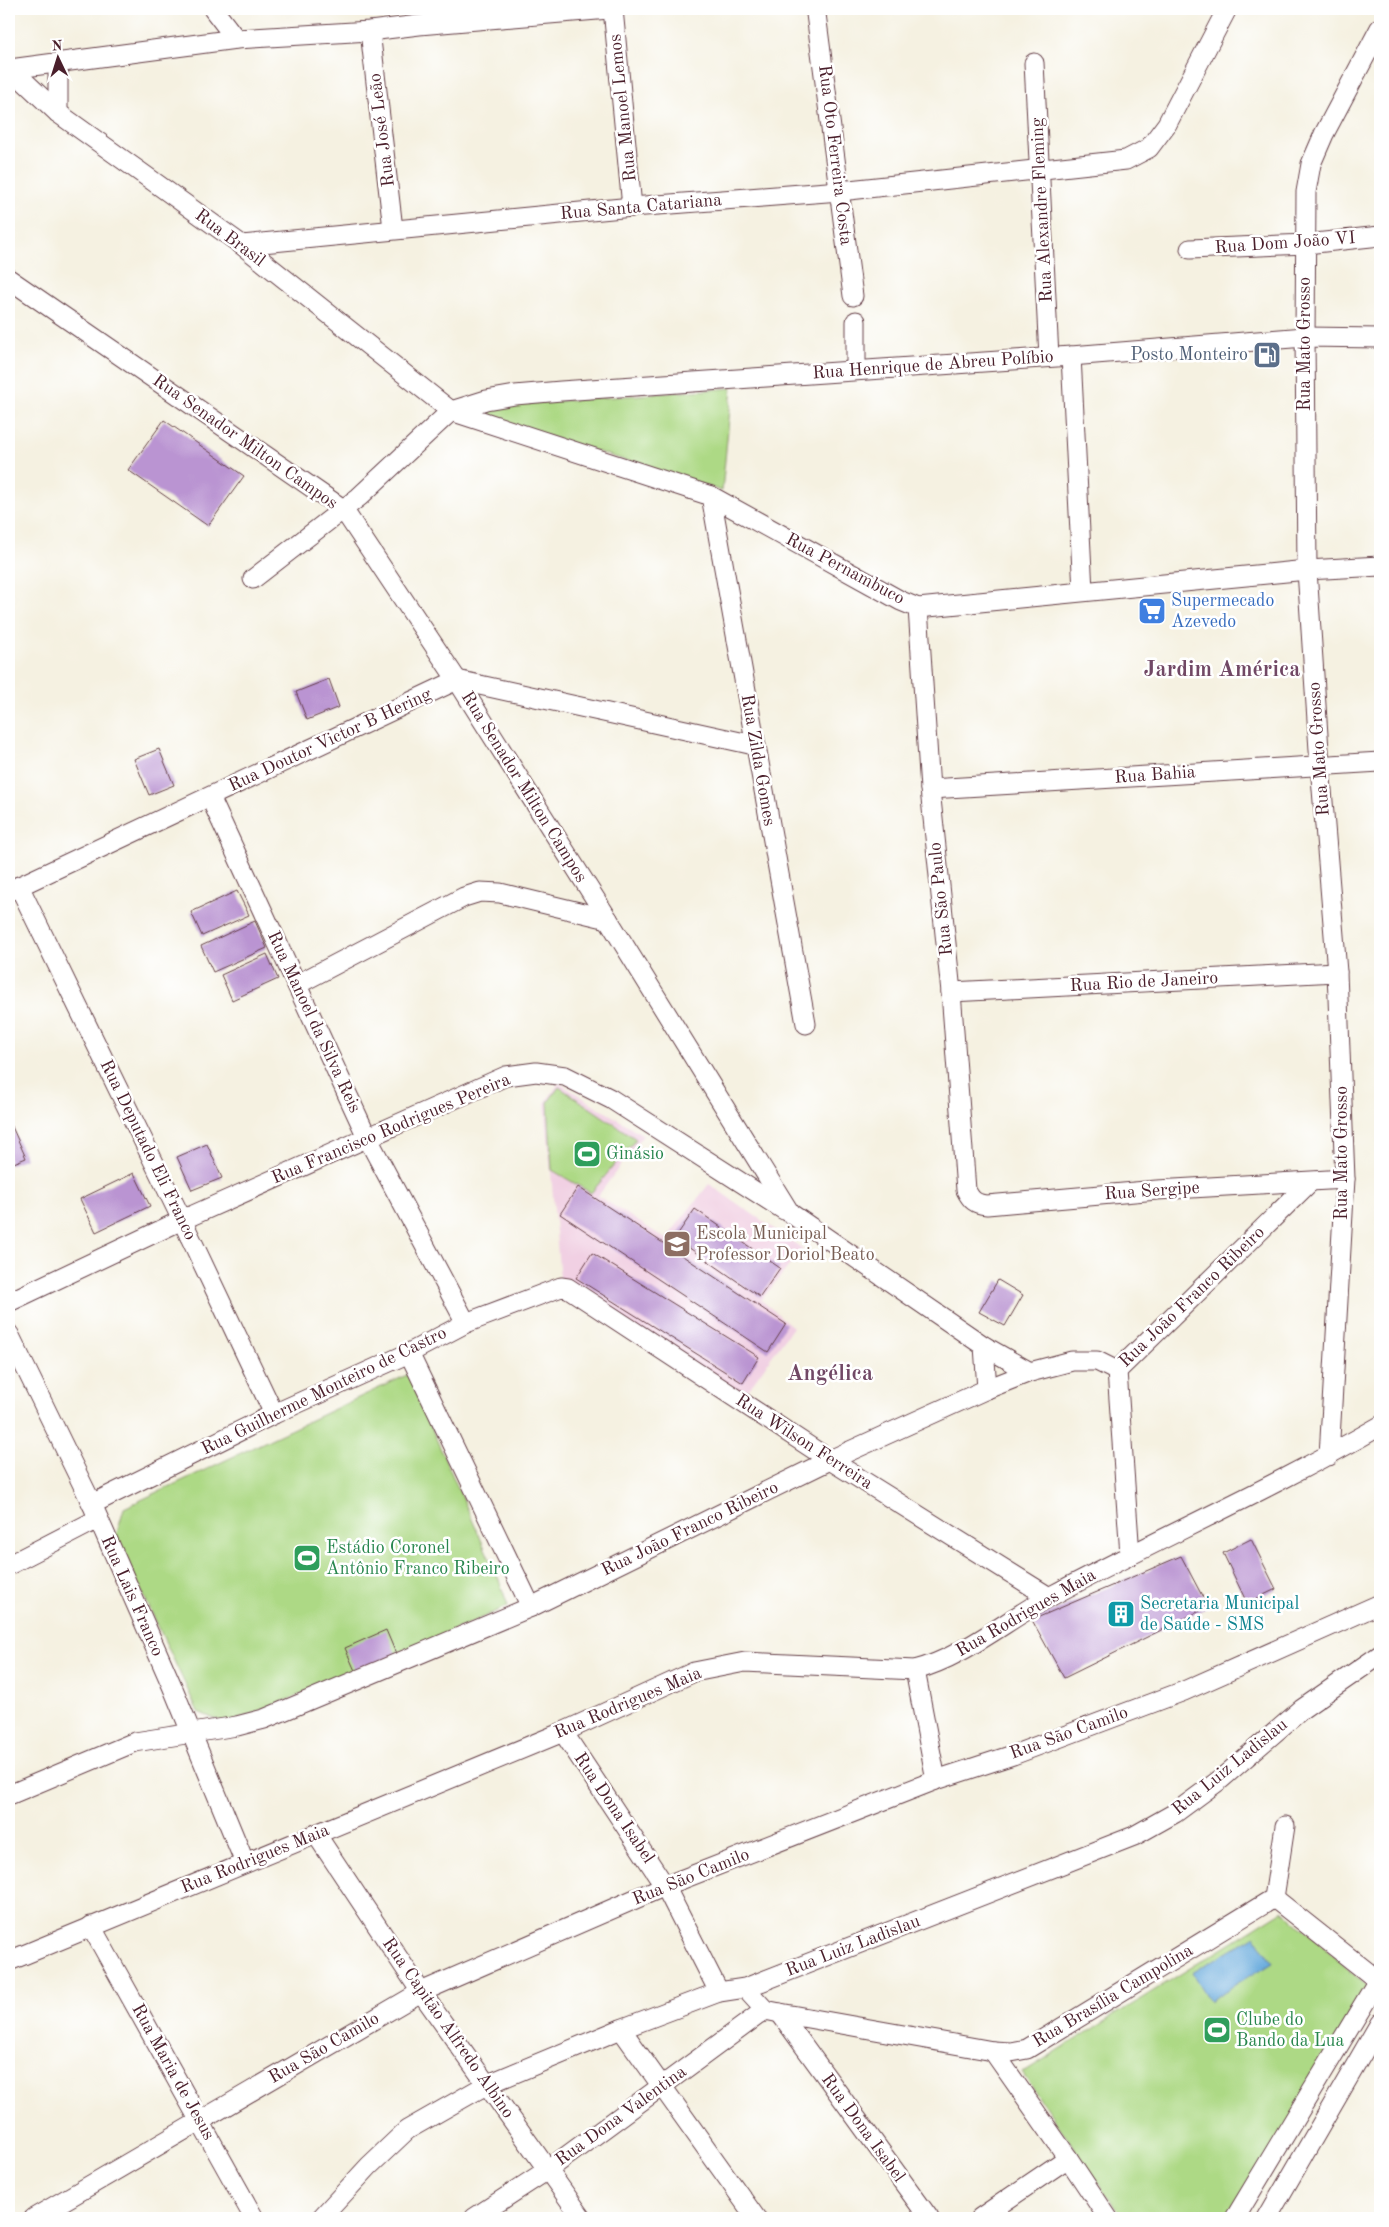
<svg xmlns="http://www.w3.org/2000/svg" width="1389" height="2227" viewBox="0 0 1389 2227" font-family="'Old Standard TT',serif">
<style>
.built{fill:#f1d0e3}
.green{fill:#add985;stroke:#7c7c58}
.water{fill:#67aadc;stroke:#586484}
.building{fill:#ba94d2}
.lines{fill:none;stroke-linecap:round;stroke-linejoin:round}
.minor-casing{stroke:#643e46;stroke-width:21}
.minor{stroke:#fff;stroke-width:19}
.labels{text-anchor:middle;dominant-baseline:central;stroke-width:5;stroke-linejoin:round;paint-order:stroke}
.street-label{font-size:18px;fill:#4a1f2b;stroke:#fff}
.service-label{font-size:18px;fill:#4e5e75;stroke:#fff;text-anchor:end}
.shop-label{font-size:18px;fill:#366cbe;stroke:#fff;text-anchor:start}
.leisure-label{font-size:18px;fill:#27864d;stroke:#fff;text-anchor:start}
.education-label{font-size:18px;fill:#785e54;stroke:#fff;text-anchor:start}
.culture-label{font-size:18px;fill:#0d838f;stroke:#fff;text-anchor:start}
.district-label{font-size:22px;font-weight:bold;fill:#714865;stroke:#fff}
</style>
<rect width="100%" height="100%" fill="#fff"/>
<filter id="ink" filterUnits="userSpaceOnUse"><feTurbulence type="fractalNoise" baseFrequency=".02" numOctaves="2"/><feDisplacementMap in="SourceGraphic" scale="10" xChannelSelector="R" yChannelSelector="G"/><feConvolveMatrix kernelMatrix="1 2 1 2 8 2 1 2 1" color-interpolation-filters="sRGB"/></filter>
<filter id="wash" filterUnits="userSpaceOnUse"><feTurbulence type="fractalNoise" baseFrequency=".0096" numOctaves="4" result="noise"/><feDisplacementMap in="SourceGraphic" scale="20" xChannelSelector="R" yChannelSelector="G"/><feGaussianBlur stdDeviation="1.12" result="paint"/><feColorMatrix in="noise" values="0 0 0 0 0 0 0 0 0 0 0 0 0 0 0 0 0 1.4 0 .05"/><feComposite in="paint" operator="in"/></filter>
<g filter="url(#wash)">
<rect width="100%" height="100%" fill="#f5f1e1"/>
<polygon class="built" points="559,1083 643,1135 598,1196 666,1239 709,1184 803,1249 761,1300 793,1327 742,1398 560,1279 545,1103"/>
<g class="green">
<polygon points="732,388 722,491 491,418 487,411 494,406"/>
<polygon points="559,1087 636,1139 591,1193 552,1170 548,1102"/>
<polygon points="409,1374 418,1398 499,1580 508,1606 397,1656 227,1724 198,1712 116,1536 124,1508"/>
<polygon points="1283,1910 1369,1988 1234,2218 1123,2218 1022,2073"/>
</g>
<polygon class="water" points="1255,1935 1272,1962 1209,2001 1192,1973"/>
<g id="blocks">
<g class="building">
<polygon points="164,420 244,476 208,526 128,470"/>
<polygon points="329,679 339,707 307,720 296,692"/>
<polygon points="159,749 174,785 149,795 134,759"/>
<polygon points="237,891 249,915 202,936 191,912"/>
<polygon points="255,921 267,948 213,972 201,946"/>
<polygon points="267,954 278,979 232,1000 221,975"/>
<polygon points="9,1120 26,1158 9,1165"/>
<polygon points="207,1144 222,1178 192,1190 177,1157"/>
<polygon points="134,1173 150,1206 96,1232 80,1199"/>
<polygon points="578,1187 786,1324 768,1352 560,1214"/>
<polygon points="695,1209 780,1268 760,1297 675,1238"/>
<polygon points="592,1253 759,1357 743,1383 576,1278"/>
<polygon points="998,1280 1023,1295 1005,1326 979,1312"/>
<polygon points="1251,1539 1276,1589 1247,1603 1223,1553"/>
<polygon points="1181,1556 1208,1607 1064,1678 1032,1620"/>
<polygon points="386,1630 397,1656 356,1673 345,1648"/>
</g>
</g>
</g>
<g filter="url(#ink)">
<use href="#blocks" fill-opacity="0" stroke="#643e46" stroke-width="1"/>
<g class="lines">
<defs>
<g id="minor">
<polyline points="213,9 236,39"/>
<polyline points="613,9 632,207"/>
<polyline points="816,14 853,296"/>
<polyline points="370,31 393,229"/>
<polyline points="1034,63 1049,357"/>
<polyline points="9,67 58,113 242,245 451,411 711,496 901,601 918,608 1307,570 1380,566"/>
<polyline points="10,69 236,39 370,31 419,25 609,9"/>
<polyline points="58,113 58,64"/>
<polyline points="242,245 632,207 840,191 1126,160 1149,148 1167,124 1227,9"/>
<polyline points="1190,249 1306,244 1380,236"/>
<polyline points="9,279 343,509 457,680 608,919 790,1213 984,1346 1030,1372"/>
<polyline points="1071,356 1083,591"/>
<polyline points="856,370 856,321"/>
<polyline points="711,496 806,1024"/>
<polyline points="253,579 359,497 451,411 486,400 515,395 561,391 1071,356 1305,337 1380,338"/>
<path d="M 918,608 L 930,789 L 951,992 L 966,1190 C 971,1200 975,1204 987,1205 L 1157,1190 L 1345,1179"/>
<polyline points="930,789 1380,762"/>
<polyline points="210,797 367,1137 466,1323"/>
<polyline points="19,886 182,1220 274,1414"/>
<polyline points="9,891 457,680 754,745"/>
<polyline points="298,984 464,897 480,892 500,893 608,919"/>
<polyline points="951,992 1337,972"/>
<polyline points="9,1302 182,1220 506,1076 536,1072 565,1076 611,1099 784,1210"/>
<polyline points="9,1334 92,1504 172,1686 245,1863"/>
<polyline points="984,1346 987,1389"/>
<polyline points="409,1353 531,1607"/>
<polyline points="1117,1371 1130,1555"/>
<polyline points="1329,1456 1345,1179 1337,972 1320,765 1307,570 1305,337 1306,192 1311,164 1324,134 1380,28"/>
<polyline points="92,1504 274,1414 409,1353 466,1323 561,1287 568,1288 830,1460 1049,1597"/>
<polyline points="9,1565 98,1519"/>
<polyline points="915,1670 936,1780"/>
<polyline points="563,1732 665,1886 719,1992"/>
<polyline points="9,1795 135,1742 237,1726 264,1719 531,1607 830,1460 987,1389 1030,1372 1072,1361 1097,1361 1117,1371 1310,1182"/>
<polyline points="316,1834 421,1992 582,2218"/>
<polyline points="1274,1898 1380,1982"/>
<polyline points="91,1926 254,2218"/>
<path d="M 9,1961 L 563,1732 L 694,1672 L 745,1662 L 915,1670 C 964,1657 1006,1620 1051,1596 C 1160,1538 1273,1488 1380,1426"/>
<polyline points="745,1988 765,2010 780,2013 993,2051 1011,2052 1027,2049 1274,1898 1285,1826"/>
<polyline points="780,2013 929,2218"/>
<polyline points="621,2029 756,2218"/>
<polyline points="993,2051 1068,2158 1108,2218"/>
<polyline points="34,2218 421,1992 665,1886 936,1780 1013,1755 1184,1691 1380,1604"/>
<polyline points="321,2218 369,2166 407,2130 486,2085 621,2029 719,1992 745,1988 1134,1836 1175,1813 1221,1779 1302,1709 1380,1655"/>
<polyline points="474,2218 549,2169 765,2010"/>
<polyline points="980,2218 1068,2158"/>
<polyline points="1235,2218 1380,1977"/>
<polyline points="1267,2218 1380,2023"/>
</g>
</defs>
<use href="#minor" class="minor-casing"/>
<use href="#minor" class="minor"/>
</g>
</g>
<defs>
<symbol id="fuel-square" viewBox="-11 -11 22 22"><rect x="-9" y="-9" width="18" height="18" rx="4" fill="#5c6f8a" stroke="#fff"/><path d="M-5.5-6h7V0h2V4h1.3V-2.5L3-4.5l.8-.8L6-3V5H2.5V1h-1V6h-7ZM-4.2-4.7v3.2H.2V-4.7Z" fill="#fff"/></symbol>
<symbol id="supermarket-square" viewBox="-11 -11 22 22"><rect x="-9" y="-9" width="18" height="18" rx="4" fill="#3f7fe0" stroke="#fff"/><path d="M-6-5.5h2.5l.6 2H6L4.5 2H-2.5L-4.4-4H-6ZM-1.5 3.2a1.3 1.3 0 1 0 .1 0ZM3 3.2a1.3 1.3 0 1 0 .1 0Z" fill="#fff"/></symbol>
<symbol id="stadium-square" viewBox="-11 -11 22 22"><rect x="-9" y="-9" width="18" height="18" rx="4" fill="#2e9e5b" stroke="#fff"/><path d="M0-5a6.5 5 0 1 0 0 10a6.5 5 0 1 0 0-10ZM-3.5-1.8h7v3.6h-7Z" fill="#fff"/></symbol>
<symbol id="school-square" viewBox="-11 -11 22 22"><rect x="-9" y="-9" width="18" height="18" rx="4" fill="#8d6e63" stroke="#fff"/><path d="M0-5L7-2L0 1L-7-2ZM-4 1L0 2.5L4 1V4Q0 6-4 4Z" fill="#fff"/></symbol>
<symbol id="building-square" viewBox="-11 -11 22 22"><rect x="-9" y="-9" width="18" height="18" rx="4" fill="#0f9aa8" stroke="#fff"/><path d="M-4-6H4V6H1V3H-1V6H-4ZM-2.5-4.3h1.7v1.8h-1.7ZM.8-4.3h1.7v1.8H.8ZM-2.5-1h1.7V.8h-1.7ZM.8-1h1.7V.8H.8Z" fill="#fff"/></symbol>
</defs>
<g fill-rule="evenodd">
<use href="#fuel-square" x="1251" y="339" width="32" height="32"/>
<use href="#supermarket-square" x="1136" y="595" width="32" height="32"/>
<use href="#stadium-square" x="571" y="1138" width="32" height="32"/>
<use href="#school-square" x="661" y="1228" width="32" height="32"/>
<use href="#stadium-square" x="291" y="1542" width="32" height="32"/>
<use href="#building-square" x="1105" y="1598" width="32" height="32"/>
<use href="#stadium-square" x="1201" y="2014" width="32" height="32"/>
</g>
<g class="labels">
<g class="street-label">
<text transform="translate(623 108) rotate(-96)">Rua Manoel Lemos</text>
<text transform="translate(382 130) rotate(-97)">Rua José Leão</text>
<text transform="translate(835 155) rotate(83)">Rua Oto Ferreira Costa</text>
<text transform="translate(641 207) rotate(-5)">Rua Santa Catariana</text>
<text transform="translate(1042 210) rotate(-93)">Rua Alexandre Fleming</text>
<text transform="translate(230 238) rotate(37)">Rua Brasil</text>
<text transform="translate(1285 243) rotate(-4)">Rua Dom João VI</text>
<text transform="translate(1305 344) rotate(-90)">Rua Mato Grosso</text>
<text transform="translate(933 365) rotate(-4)">Rua Henrique de Abreu Políbio</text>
<text transform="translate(245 442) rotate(35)">Rua Senador Milton Campos</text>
<text transform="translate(845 569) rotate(28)">Rua Pernambuco</text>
<text transform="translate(330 740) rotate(-25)">Rua Doutor Victor B Hering</text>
<text transform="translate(1319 749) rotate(-94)">Rua Mato Grosso</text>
<text transform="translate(758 760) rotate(80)">Rua Zilda Gomes</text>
<text transform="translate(1155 775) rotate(-4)">Rua Bahia</text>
<text transform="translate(524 787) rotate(58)">Rua Senador Milton Campos</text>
<text transform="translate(941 899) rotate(-96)">Rua São Paulo</text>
<text transform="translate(1144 982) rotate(-3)">Rua Rio de Janeiro</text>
<text transform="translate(314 1022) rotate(65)">Rua Manoel da Silva Reis</text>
<text transform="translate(391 1129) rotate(-23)">Rua Francisco Rodrigues Pereira</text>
<text transform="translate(148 1150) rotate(64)">Rua Deputado Eli Franco</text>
<text transform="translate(1342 1153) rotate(-90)">Rua Mato Grosso</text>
<text transform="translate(1152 1191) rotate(-4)">Rua Sergipe</text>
<text transform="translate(1192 1297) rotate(-44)">Rua João Franco Ribeiro</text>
<text transform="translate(324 1391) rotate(-26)">Rua Guilherme Monteiro de Castro</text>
<text transform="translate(804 1442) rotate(33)">Rua Wilson Ferreira</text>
<text transform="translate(690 1529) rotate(-26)">Rua João Franco Ribeiro</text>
<text transform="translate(132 1596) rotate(66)">Rua Lais Franco</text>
<text transform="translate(1026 1613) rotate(-30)">Rua Rodrigues Maia</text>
<text transform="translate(628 1703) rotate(-23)">Rua Rodrigues Maia</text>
<text transform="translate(1069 1733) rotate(-20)">Rua São Camilo</text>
<text transform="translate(1230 1767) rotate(-39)">Rua Luiz Ladislau</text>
<text transform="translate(614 1808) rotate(56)">Rua Dona Isabel</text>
<text transform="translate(255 1859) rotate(-22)">Rua Rodrigues Maia</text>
<text transform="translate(691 1877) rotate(-22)">Rua São Camilo</text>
<text transform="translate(853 1946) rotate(-21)">Rua Luiz Ladislau</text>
<text transform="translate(1113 1996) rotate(-31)">Rua Brasília Campolina</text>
<text transform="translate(448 2028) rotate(55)">Rua Capitão Alfredo Albino</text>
<text transform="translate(324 2048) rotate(-30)">Rua São Camilo</text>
<text transform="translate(173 2072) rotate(61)">Rua Maria de Jesus</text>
<text transform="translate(621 2116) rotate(-36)">Rua Dona Valentina</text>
<text transform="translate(863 2128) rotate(54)">Rua Dona Isabel</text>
</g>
<g class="service-label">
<text x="1248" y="355">Posto Monteiro</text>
</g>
<g class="shop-label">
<text x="1171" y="601">Supermecado<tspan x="1171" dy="21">Azevedo</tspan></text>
</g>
<g class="leisure-label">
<text x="606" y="1154">Ginásio</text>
<text x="326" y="1548">Estádio Coronel<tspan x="326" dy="21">Antônio Franco Ribeiro</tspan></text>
<text x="1236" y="2020">Clube do<tspan x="1236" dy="21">Bando da Lua</tspan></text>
</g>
<g class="education-label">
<text x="696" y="1234">Escola Municipal<tspan x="696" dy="21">Professor Doriol Beato</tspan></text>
</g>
<g class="culture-label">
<text x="1140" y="1604">Secretaria Municipal<tspan x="1140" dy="21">de Saúde - SMS</tspan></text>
</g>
<g class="district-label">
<text x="1222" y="670">Jardim América</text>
<text x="830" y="1374">Angélica</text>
</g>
</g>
<rect width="1389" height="2227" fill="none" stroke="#fff" stroke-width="30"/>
<g transform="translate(58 58) rotate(356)" stroke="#ffffff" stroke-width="4" paint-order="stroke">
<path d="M0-4L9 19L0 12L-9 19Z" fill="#4a1f2b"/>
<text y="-8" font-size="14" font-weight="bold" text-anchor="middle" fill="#4a1f2b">N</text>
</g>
</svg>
